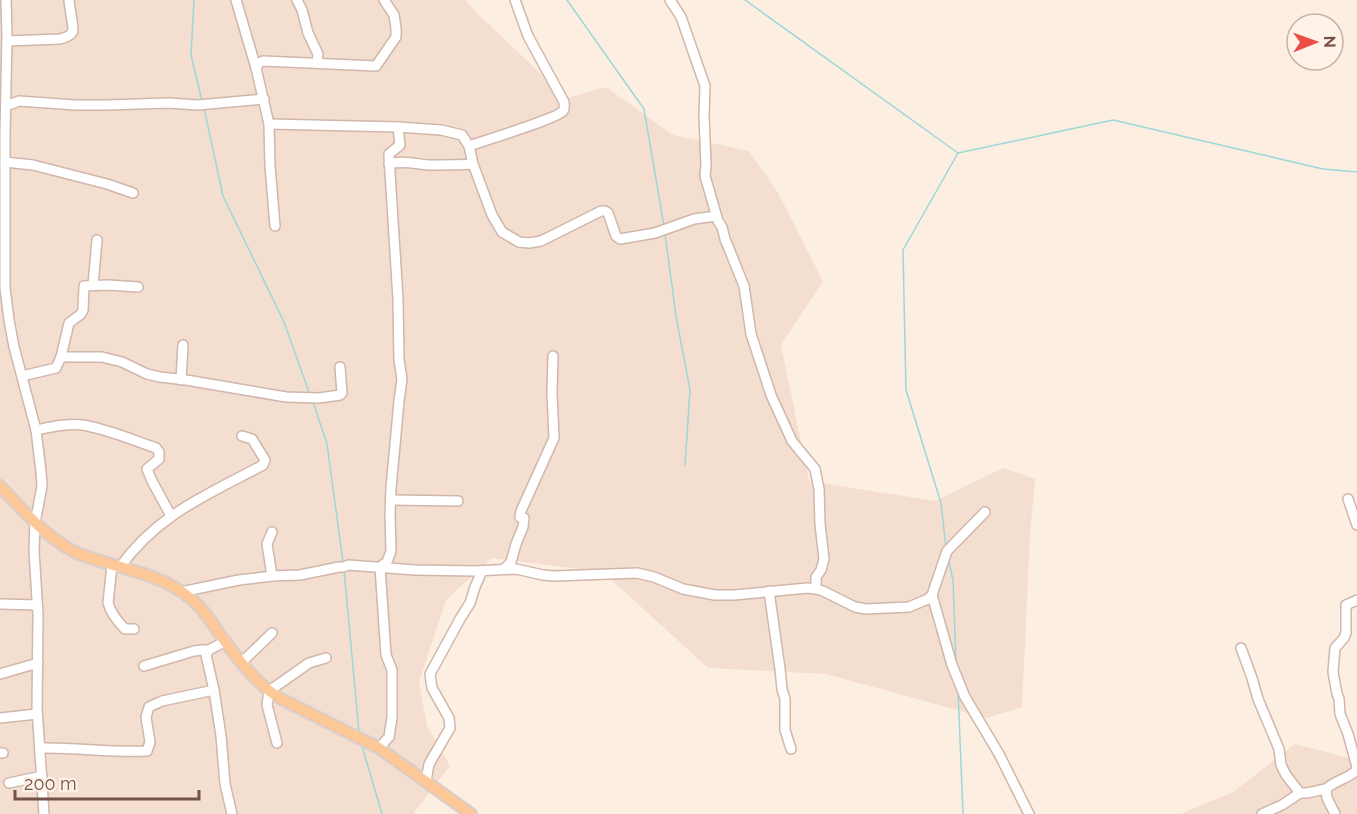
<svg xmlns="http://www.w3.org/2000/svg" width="1357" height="814" viewBox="0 0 1357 814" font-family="Raleway,sans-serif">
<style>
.residential{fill:#f4ded0}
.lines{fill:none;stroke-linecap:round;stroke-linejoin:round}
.stream{stroke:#9cd8d8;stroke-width:1.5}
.minor-casing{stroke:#d0b6ab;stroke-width:12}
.major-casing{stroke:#d8cecc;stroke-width:14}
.minor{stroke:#fff;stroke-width:9}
.major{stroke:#fdc798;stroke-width:10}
</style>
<rect width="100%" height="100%" fill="#fdeee2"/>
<g class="residential">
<polygon points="0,0 465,0 476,12 566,98 606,87 673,135 749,151 778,193 823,281 781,345 809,481 935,501 1003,468 1035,479 1030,535 1022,707 987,718 826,674 708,668 603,572 492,558 446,600 419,682 427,726 450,766 413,814 0,814"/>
<polygon points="1295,744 1357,760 1357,814 1181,814 1233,792"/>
</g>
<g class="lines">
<g class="stream">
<polyline points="194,0 191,55 202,101"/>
<polyline points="567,0 644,109 664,226"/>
<polyline points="745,0 958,153 1113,120 1323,169 1357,172"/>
<polyline points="204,108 223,196 284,322 310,395"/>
<polyline points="665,234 676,316 690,390 685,465"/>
<polyline points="313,402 327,444 343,562"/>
<polyline points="946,547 941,503 906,390 903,250 958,153"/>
<polyline points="949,561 953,581 956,663"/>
<polyline points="344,570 359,732"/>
<polyline points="958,689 963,814"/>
<polyline points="362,746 382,814"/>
</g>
<defs>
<g id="minor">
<polyline points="6,0 7,34 5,134 5,288 9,320 14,347 36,430 41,472 42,486 35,523 34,551 38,615 37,708 44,814"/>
<polyline points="236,0 256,68 269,124 270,166 275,226"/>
<polyline points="297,0 302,10 308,33 318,54 317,63"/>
<polyline points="670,0 681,17 705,86 704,116 706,165 705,176 718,221 722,227 725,239 744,286 751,334 771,395 792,441 815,469 819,489 820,524 824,559 821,570 816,577 816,589"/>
<path d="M 7,41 L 60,39 C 64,38 71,36 73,31 C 74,29 69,5 69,0"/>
<polyline points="256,68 259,63 263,61 376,66 396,37 396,28 394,15 384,0"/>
<polyline points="6,106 19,101 75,105 107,105 168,103 198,105 264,99"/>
<polyline points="269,124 398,127 441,130 462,135 469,146 473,164 492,215 502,232 519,242 529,243 541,241 601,211 605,211 608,213 616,236 620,239 655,233 694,219 716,216"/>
<path d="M 469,146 C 483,141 556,119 563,111 C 565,109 564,105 564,102 L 528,36 L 515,0"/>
<polyline points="5,162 33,165 107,184 133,193"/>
<path d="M 389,164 C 402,160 416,164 428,165 C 443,165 458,165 473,164"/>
<polyline points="93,285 97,240"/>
<polyline points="61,357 69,323 81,314 83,310 84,286 108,285 138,287"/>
<polyline points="22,376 56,368 61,357 102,357 122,362 147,374 160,377 186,380 286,397 319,398 340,395 342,393 340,367"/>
<polyline points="181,380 183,345"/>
<path d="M 36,430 C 51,427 68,423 83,425 C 107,429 133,440 156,448 L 159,452 L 159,459 L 147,469 L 152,481 L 171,516"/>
<polyline points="1348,499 1357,525"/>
<polyline points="391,500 458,501"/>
<path d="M 112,565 L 108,603 C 111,613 118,622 125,629 L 134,629"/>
<path d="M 120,567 C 158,514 207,495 263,465 L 265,460 L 252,439 L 242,436"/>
<polyline points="504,569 511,562 516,544 523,527 524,518 520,517 521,511 554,438 552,393 553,356"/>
<polyline points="272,576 267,544 272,532"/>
<polyline points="769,591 780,669 782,689 785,699 785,730 791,749"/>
<polyline points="181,592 239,580 272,576 300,575 339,567 344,567 348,565 415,570 475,571 516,569 543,575 554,576 637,573 654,577 683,589 715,595 734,595 808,588 816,589 823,591 855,607 866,609 909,607 928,599 932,595 947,551 985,512"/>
<polyline points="932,595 952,665 965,697 999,754 1029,814"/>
<polyline points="0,604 37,605"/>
<polyline points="226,641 209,650 206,655 214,690 221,736 225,784 232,814"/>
<path d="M 1241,648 L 1252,678 L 1258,699 L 1279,749 L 1281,765 L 1286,775 L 1300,793 C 1309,794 1317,790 1326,789"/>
<polyline points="242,662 272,633"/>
<polyline points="144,666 194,651 202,650 209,650"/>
<polyline points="0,674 38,663"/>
<polyline points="0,718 37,714"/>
<polyline points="277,743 267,705 269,691 309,663 326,658"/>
<path d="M 40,748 C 76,747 111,753 147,751 L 150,742 L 146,717 L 149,707 L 162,701 L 214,690"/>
<polyline points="379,748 389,737 392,717 392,670 386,655 380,567 387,562 391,551 390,514 391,488 399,401 402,379 399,360 398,299 389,157 389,154 400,145 398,127"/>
<polyline points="0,753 3,753"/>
<polyline points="426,781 429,764 450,728 449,718 432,688 430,674 460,619 470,603 475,587 482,571"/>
<polyline points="9,783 42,776"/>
<polyline points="1262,814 1282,805 1300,793"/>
<path d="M 1335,814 L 1327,798 L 1326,789 C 1334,781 1347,779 1356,771 L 1357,767 L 1348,734 L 1340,714 L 1339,699 L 1337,694 L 1333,672 L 1335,648 L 1344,638 L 1346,633 L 1346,605 L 1357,600"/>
</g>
<path id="major" d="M 0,486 C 22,509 43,534 71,550 C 79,555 89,557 97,560 C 128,570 164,576 190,598 C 202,607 210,620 219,633 C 237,658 255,683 281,699 L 379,748 L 471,814"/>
</defs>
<use href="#minor" class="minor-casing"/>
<use href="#major" class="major-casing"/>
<use href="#minor" class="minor"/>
<use href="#major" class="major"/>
</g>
<g transform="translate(1315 42) rotate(89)"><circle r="28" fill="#fff2e8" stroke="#c8b2a8" stroke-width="1.5"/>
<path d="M0-4.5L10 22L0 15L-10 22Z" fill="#ea4e44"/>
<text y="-9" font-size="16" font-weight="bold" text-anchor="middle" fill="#755148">N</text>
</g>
<path d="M15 790v9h184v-9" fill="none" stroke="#755148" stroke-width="3"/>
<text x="24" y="790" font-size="18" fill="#755148" stroke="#fff2e8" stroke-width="4.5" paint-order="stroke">200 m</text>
</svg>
